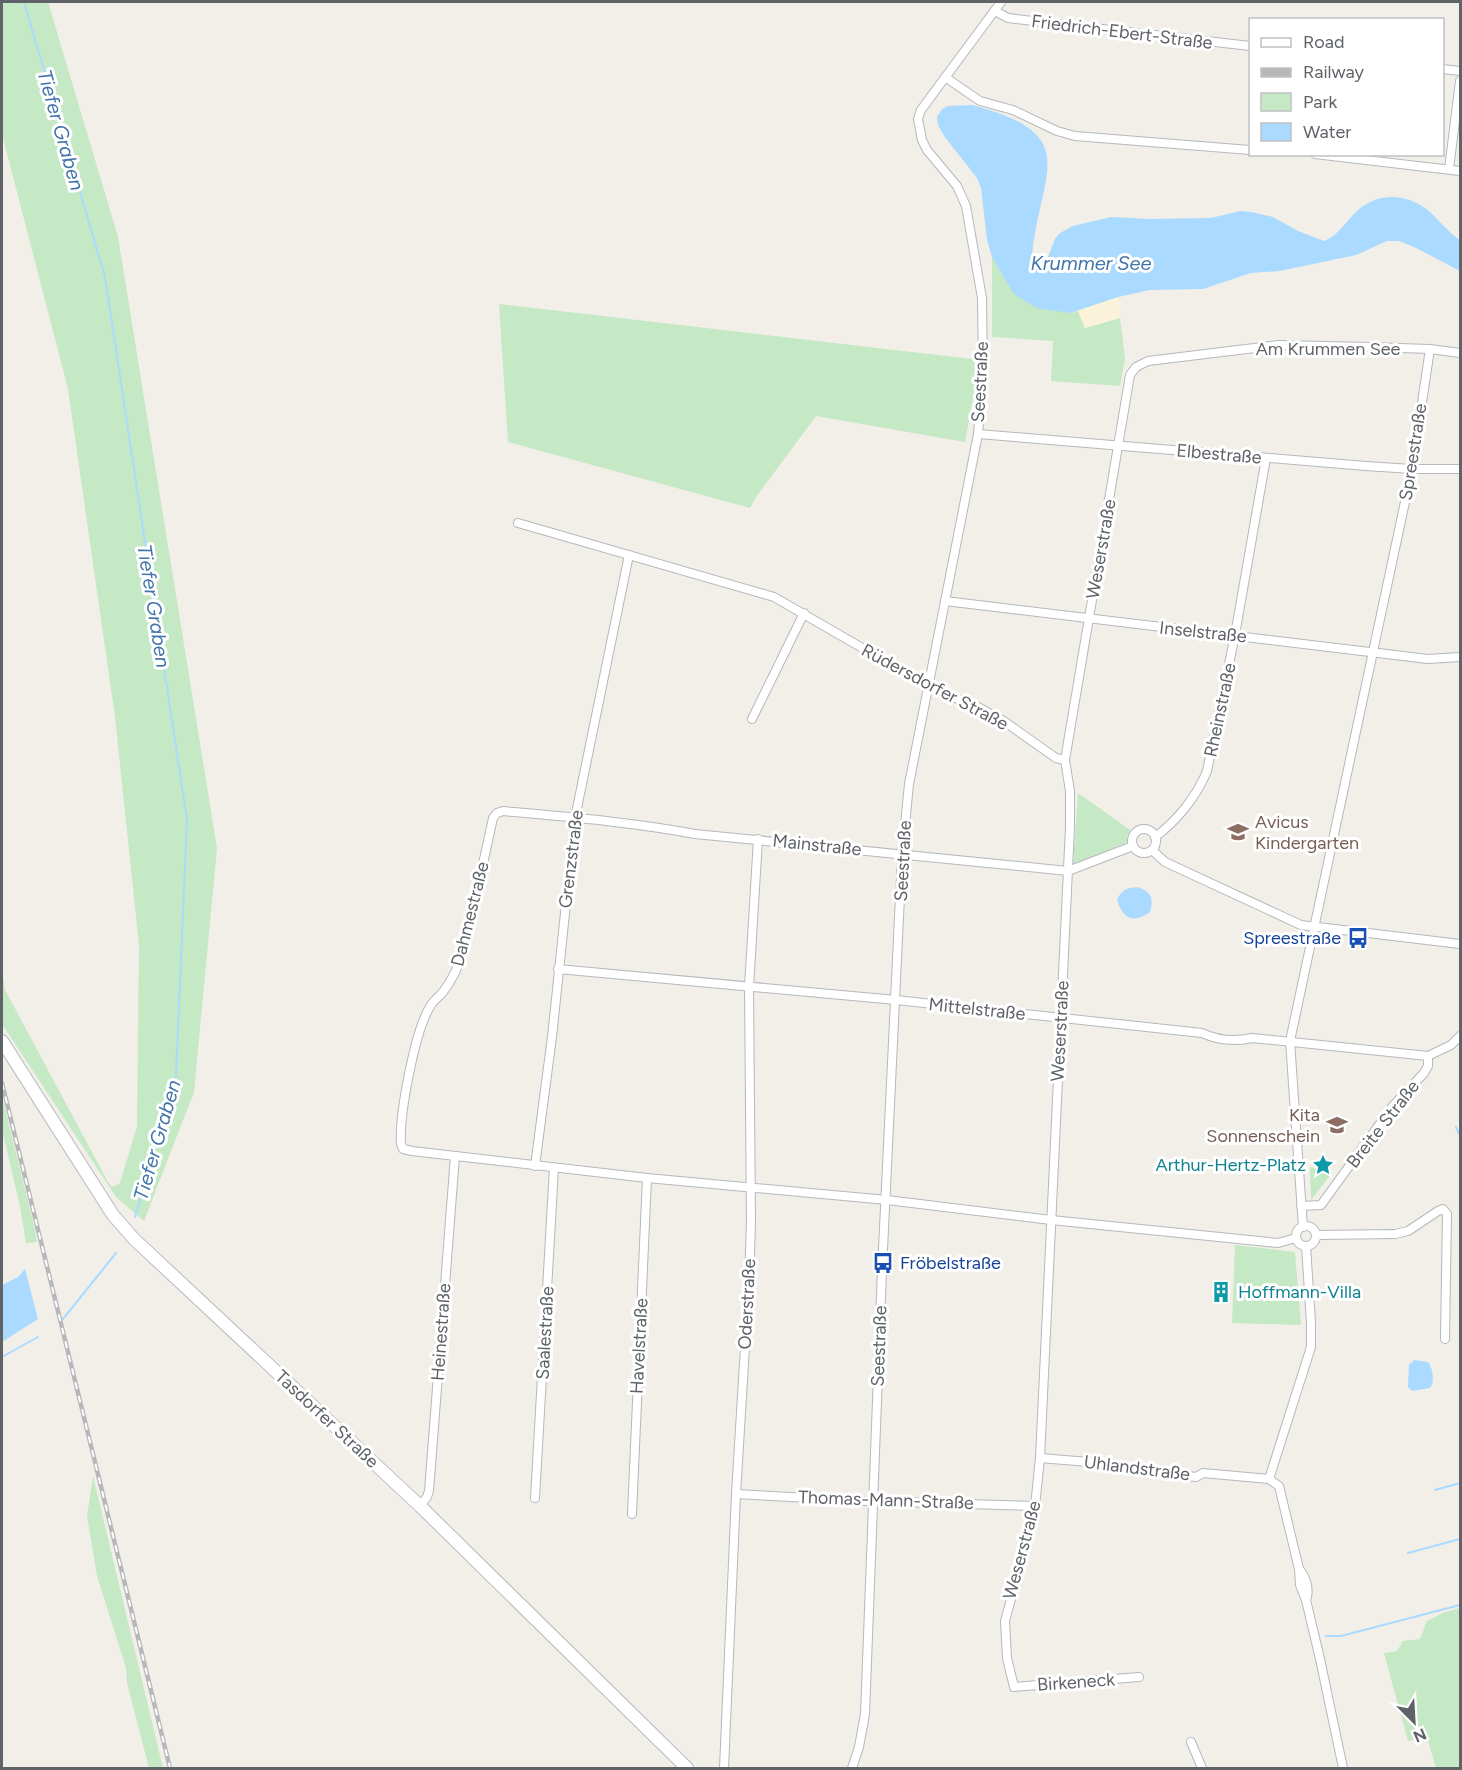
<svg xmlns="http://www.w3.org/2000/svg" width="1462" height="1770" viewBox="0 0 1462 1770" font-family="Figtree,sans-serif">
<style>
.green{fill:#c5e8c5}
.sand{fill:#fbf3d9}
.water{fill:#aadaff}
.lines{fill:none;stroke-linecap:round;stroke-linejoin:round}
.stream{stroke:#aadaff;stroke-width:2}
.minor-casing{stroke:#b5b8bc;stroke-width:10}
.secondary-casing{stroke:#b6babf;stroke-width:14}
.minor{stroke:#fff;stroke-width:8}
.secondary{stroke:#fff;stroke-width:12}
.rail-casing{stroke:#b6b7b8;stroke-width:4.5}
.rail{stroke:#fff;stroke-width:2;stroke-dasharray:7;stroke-linecap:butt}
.labels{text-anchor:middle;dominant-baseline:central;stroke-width:6;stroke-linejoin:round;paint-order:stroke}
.street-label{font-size:18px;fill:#5f6368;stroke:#fff}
.education-label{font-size:18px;fill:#785e54;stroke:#fff;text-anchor:start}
.transit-label{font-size:18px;fill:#164399;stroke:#fff;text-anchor:end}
.culture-label{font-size:18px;fill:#0d838f;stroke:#fff;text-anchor:end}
.water-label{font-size:20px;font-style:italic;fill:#4174aa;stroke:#fff}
</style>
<rect width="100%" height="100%" fill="#f1efe8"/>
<g class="green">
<polygon points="2,2 48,2 118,237 217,848 194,1092 144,1221 116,1197 2,1024 2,969 5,990 108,1182 112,1187 120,1183 137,1126 139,945 115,717 68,389 2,134"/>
<polygon points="992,257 1013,293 1070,313 1078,311 1085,328 1120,318 1125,359 1120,386 1051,381 1053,341 992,337"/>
<polygon points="499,304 980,360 965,442 816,416 756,497 750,508 508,442"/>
<polygon points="1078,793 1130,830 1127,836 1127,842 1089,860 1073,864"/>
<polygon points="2,1096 34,1226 37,1242 26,1243 20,1206 2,1130"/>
<polygon points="1310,1167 1332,1173 1311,1200"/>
<polygon points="1235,1245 1295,1252 1301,1325 1232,1323"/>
<polygon points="93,1476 163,1768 149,1768 127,1683 126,1668 97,1576 87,1516"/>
<polygon points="1460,1608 1460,1768 1436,1768 1427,1737 1408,1741 1384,1653 1397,1651 1403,1641 1420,1639 1427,1621 1445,1612"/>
</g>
<polygon class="sand" points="1118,297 1120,318 1085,328 1078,311"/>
<g class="water">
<path d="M 972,105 C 1086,135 1039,172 1032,257 L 1039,263 L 1046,262 L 1055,239 L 1060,233 L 1073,226 L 1111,217 L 1149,219 L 1211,218 L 1240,211 L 1251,212 L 1273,217 L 1298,231 L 1324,241 C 1339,235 1346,221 1358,210 C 1380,191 1409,194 1430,212 C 1441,222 1448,232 1460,240 L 1460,271 L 1414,247 L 1399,241 L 1387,241 L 1356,255 L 1280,271 L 1251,273 L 1203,289 L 1150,290 L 1118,297 L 1070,313 L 1036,308 L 1013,293 L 992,257 L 987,240 L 981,188 L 977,178 L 944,136 L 938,125 L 937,117 L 942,109 L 948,106 Z"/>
<path d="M 1137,887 C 1151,891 1154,898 1150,912 C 1134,924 1122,919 1117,899 C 1122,890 1127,888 1137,887 Z"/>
<polygon points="25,1269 38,1319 2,1342 2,1285 18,1277"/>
<path d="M 1414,1360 L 1428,1362 C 1433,1368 1435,1383 1430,1388 L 1412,1391 L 1408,1387 L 1409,1365 Z"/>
</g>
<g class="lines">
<g class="stream">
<polyline points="24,2 105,277 187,820 176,1076 135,1217"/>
<polyline points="1456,1127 1460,1136"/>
<polyline points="63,1319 116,1253"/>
<polyline points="2,1357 38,1337"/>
<polyline points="1435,1490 1460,1483"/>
<polyline points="1408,1553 1460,1539"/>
<polyline points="1326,1636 1341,1636 1460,1605"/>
</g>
<defs>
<g id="minor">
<polyline points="995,11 1008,18 1250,46"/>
<polyline points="1442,69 1460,71"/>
<polyline points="945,77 980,101 1013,110 1057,131 1075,136 1250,150"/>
<polyline points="1315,154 1460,171"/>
<polyline points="1449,169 1460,81"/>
<polyline points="978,434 1366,466 1412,469 1460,469"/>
<polyline points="518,523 774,597 935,690 976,706 1005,722 1056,758 1065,760"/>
<polyline points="945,601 1428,659 1460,657"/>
<polyline points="752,719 804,613"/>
<circle cx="1144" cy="841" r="12"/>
<path d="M 1155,837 C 1177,821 1197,796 1207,771 L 1235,635 L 1266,458"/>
<path d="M 1133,846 L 1068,871 L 695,834 C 632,822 567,817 503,811 L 497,813 L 493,818 L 465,946 C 460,963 454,978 443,992 C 440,996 434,1000 431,1005 C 415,1029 399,1115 401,1144 L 403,1149 L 412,1151 L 647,1178 L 887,1200 L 1051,1220 L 1278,1243 L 1296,1238"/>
<polyline points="1152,850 1165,862 1301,925 1460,944"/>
<path d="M 558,969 L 896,1000 L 1202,1033 C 1219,1041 1234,1042 1252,1038 L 1428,1056"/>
<polyline points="535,1166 552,1037 575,818 629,555"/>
<polyline points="1301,1206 1321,1205 1392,1107 1424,1073 1428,1066 1428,1056 1451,1045 1460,1036"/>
<circle cx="1306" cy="1236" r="10"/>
<polyline points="1303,1227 1290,1041 1412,469 1430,349"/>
<polyline points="1316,1235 1395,1234 1408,1231 1438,1211 1443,1209 1447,1214 1445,1339"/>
<polyline points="1040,1458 1113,1464 1119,1468 1196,1477 1203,1473 1269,1479 1279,1486 1299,1569 1300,1585 1306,1600 1320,1659 1343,1768"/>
<polyline points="1269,1479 1311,1347 1311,1323 1306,1246"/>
<polyline points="736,1494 866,1501 1036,1506"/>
<polyline points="535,1498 554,1168"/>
<polyline points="420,1506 427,1497 429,1491 455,1156"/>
<polyline points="632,1514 647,1178"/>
<path d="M 1299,1569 C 1306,1577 1310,1590 1306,1600"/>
<polyline points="1139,1677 1014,1687 1007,1658 1005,1621 1034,1516 1040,1458 1070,827 1070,791 1065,760 1130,375 1136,367 1148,361 1279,345 1370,347 1430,349 1460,353"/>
<polyline points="1191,1742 1202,1768"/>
<polyline points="724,1768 736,1494 749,1282 751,1222 749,987 758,839"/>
<polyline points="852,1768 859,1747 865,1714 882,1270 902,855 909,784 978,434 983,372 982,298 966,206 957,186 927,150 922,140 918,119 921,110 1001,2"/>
</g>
<polyline id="secondary" points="2,1041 113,1215 134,1239 420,1506 687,1768"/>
</defs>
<use href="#minor" class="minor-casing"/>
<use href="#secondary" class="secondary-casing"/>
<use href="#minor" class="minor"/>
<use href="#secondary" class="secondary"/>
<defs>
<polyline id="rail" points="2,1083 170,1768"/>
</defs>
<use href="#rail" class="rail-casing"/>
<use href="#rail" class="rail"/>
</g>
<defs>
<symbol id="school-bare" viewBox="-9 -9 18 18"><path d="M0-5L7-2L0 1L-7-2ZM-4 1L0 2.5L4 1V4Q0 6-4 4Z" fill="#8d6e63" stroke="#fff" stroke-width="2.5" paint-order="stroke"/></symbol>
<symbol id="bus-bare" viewBox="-9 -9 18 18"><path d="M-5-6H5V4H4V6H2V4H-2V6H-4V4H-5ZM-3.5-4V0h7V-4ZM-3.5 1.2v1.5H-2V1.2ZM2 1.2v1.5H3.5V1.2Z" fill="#1a4fb4" stroke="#fff" stroke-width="2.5" paint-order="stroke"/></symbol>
<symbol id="sight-bare" viewBox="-9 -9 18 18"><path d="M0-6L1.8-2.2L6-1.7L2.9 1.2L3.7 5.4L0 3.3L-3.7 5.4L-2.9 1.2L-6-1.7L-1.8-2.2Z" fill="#0f9aa8" stroke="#fff" stroke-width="2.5" paint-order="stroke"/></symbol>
<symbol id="building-bare" viewBox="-9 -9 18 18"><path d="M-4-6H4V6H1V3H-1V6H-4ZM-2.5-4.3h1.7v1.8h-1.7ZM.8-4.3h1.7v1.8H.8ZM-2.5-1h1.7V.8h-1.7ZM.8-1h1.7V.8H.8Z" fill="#0f9aa8" stroke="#fff" stroke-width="2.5" paint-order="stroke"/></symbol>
</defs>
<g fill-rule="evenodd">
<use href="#school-bare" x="1223" y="817" width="30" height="30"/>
<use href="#bus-bare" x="1343" y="923" width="30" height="30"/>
<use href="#school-bare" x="1322" y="1110" width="30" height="30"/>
<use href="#sight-bare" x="1308" y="1150" width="30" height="30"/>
<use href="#bus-bare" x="868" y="1248" width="30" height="30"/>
<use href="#building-bare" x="1206" y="1277" width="30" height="30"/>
</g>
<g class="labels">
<g class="street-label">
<text transform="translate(1122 32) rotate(7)">Friedrich-Ebert-Straße</text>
<text x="1328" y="349">Am Krummen See</text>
<text transform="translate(980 382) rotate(-87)">Seestraße</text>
<text transform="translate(1413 452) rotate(-81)">Spreestraße</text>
<text transform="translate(1219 454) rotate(5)">Elbestraße</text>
<text transform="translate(1101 549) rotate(-80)">Weserstraße</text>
<text transform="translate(1203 632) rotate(6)">Inselstraße</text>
<text transform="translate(935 687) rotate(28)">Rüdersdorfer Straße</text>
<text transform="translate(1220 710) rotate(-78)">Rheinstraße</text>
<text transform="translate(817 845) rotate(6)">Mainstraße</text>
<text transform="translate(571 859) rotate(-83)">Grenzstraße</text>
<text transform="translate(903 861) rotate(-87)">Seestraße</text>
<text transform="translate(470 914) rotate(-76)">Dahmestraße</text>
<text transform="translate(977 1009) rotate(6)">Mittelstraße</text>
<text transform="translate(1060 1031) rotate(-87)">Weserstraße</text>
<text transform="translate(1383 1124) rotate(-52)">Breite Straße</text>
<text transform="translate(747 1304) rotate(-87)">Oderstraße</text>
<text transform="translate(441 1332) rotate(-86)">Heinestraße</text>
<text transform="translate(545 1333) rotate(-87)">Saalestraße</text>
<text transform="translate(639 1346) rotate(-87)">Havelstraße</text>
<text transform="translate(879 1346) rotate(-88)">Seestraße</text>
<text transform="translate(327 1419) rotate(43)">Tasdorfer Straße</text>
<text transform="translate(1137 1468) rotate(7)">Uhlandstraße</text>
<text transform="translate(886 1500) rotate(2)">Thomas-Mann-Straße</text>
<text transform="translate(1022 1550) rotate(-75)">Weserstraße</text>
<text transform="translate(1076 1682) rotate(-4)">Birkeneck</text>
</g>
<g class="education-label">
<text x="1255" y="822">Avicus<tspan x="1255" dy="21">Kindergarten</tspan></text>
<text x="1320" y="1115" text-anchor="end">Kita<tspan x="1320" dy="21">Sonnenschein</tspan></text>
</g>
<g class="transit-label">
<text x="1341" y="938">Spreestraße</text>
<text x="900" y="1263" text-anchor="start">Fröbelstraße</text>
</g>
<g class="culture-label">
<text x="1306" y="1165">Arthur-Hertz-Platz</text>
<text x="1238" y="1292" text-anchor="start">Hoffmann-Villa</text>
</g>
<g class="water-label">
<text transform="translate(61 130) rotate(74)">Tiefer Graben</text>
<text x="1091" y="263">Krummer See</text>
<text transform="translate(154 606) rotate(81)">Tiefer Graben</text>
<text transform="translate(157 1140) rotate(-74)">Tiefer Graben</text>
</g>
</g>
<rect width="1462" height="1770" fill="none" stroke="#5f6368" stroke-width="6"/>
<rect x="1249" y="18" width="195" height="138" fill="#ffffff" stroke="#bfc1c3" stroke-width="1.5"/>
<rect x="1261" y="38" width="30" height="9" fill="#ffffff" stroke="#bfc1c3" stroke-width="1.5"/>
<text x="1303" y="48" font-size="18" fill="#5f6368">Road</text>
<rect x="1261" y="68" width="30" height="9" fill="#b6b7b8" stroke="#bfc1c3" stroke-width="1.5"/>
<text x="1303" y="78" font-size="18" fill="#5f6368">Railway</text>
<rect x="1261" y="93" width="30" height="18" fill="#c5e8c5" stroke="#bfc1c3" stroke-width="1.5"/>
<text x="1303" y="108" font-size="18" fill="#5f6368">Park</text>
<rect x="1261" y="123" width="30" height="18" fill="#aadaff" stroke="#bfc1c3" stroke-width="1.5"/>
<text x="1303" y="138" font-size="18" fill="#5f6368">Water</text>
<g transform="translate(1414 1722) rotate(156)" stroke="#ffffff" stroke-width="4.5" paint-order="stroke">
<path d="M0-4.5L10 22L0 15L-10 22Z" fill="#5f6368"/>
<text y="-9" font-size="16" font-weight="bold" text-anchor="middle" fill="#5f6368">N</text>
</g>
</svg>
